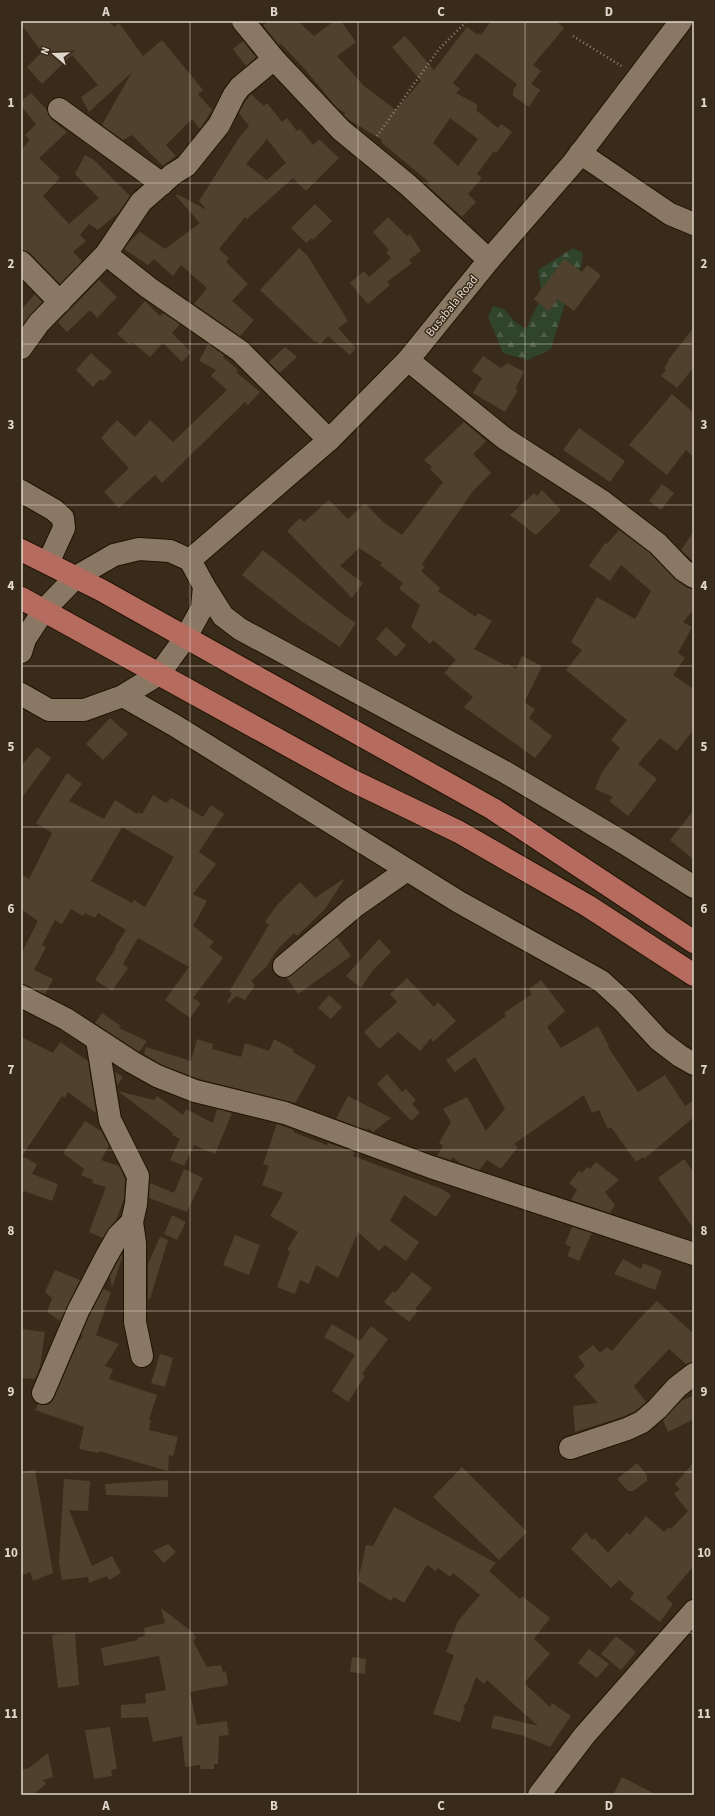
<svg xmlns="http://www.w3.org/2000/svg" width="715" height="1816" viewBox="0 0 715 1816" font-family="'Source Sans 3',sans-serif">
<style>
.forest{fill:url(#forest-firs)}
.building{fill:#50412e;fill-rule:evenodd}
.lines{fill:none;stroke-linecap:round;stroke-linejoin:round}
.minor-casing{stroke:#201303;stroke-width:24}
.highway-casing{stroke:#201303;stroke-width:24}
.path{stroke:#908576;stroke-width:2.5;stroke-dasharray:1 3;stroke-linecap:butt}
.minor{stroke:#897964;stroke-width:22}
.highway{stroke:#b56c5f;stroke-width:22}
.grid{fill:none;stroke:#e1d8cd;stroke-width:1;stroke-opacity:0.55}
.labels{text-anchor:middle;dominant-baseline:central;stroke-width:3;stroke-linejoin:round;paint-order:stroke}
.street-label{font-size:12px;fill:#e1d8cd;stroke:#392b19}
.neatline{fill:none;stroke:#e1d8cd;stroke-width:1.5}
.grid-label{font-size:13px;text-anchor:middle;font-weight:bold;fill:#e1d8cd}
</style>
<defs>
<pattern id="forest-firs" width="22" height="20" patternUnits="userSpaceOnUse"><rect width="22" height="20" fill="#30432b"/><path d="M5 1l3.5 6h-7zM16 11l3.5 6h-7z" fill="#4e5d49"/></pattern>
</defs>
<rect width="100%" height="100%" fill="#392b19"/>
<polygon class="forest" points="573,248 583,253 581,267 570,287 551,349 528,360 503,353 488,317 493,306 504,309 514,321 526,329 542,296 538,270"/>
<g class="building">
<polygon points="21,21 108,21 114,27 119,23 143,56 162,40 203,90 198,94 212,110 200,129 192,119 166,145 176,156 163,166 132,135 123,140 102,125 132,72 89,112 81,97 98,85 72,55 42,84 27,67 42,52 21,24"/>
<path d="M 269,21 L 298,21 L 314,36 L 334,21 L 341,21 L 356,42 L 337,56 L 364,86 L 396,110 L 421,81 L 392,47 L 405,36 L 434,70 L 467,27 L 478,35 L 479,33 L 481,35 L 491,21 L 556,21 L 564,28 L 533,65 L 541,71 L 531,84 L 540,90 L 529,107 L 513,96 L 513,90 L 517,84 L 476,53 L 453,83 L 460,89 L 456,93 L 478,105 L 476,110 L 498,128 L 501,124 L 512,132 L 496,153 L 494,151 L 477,174 L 482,178 L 468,194 L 476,202 L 462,217 L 427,185 L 429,182 L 381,142 L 382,140 L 348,119 L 344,115 L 345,113 L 337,108 L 304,68 L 281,44 L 279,45 L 263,25 ZM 450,118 L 478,139 L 458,166 L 433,143 Z"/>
<polygon points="243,41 256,57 246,66 233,49"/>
<polygon points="31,93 47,110 51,119 67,132 39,158 60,178 43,196 69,224 99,198 75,174 85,155 94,160 130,196 119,212 98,230 89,224 80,235 86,241 73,252 82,261 60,284 30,253 21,250 21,150 30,140 25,135 36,124 21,106 21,101"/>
<path d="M 251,94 L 264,106 L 267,103 L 282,122 L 287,118 L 297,131 L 300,129 L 313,145 L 319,139 L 339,158 L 306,191 L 293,178 L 247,219 L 245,217 L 219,249 L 229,258 L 226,262 L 248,284 L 232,301 L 254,320 L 240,336 L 194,304 L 207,288 L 181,265 L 173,276 L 154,259 L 148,265 L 124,249 L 130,241 L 140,232 L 165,249 L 200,223 L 176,196 L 177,194 L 207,210 L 199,201 L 239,138 L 249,126 L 239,113 L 245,102 ZM 267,139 L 286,163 L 267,180 L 246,164 Z"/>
<polygon points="315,204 332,221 313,240 312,238 306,243 291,228"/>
<polygon points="388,217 407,236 410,234 421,251 409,260 412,263 387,282 390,285 368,304 350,283 364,271 369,277 391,258 386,252 389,250 373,232"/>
<polygon points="299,248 307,255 348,321 338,328 356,348 350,355 328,336 320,345 316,341 315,342 260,290"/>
<polygon points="564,259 582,272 587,265 601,275 574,311 558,299 549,311 534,299"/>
<polygon points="99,280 117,297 97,318 90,310 67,332 58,322"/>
<polygon points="35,294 42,302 21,327 21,310"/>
<polygon points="145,301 160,316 163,313 180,324 172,333 191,352 182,362 163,343 150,357 132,342 130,345 117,334"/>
<polygon points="694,327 694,367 677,388 661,376 666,370 664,368 669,361 668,360"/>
<polygon points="208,344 224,355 223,357 238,370 236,372 260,392 248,405 245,402 162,483 155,475 119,508 104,492 129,468 101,438 117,420 135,437 150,420 173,442 227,390 211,376 216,370 199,361"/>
<polygon points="285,347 297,357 280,373 269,362"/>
<polygon points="91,353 112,372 103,381 100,379 93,387 76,370"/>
<polygon points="483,356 501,368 508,363 524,372 515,389 518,390 505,412 473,393 482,378 472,371"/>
<polygon points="672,394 694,413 694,457 686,450 667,475 629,445"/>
<polygon points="464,422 486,441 473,454 491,473 473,491 422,564 425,567 421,571 440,588 438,591 476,617 478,613 492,621 474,649 505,665 506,663 516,669 522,656 542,666 525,701 525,703 535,709 529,718 552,736 535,758 464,707 473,697 444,673 456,660 433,640 430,644 411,627 420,605 399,589 403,583 380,565 382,563 359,548 340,566 363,583 352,598 287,531 300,518 304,522 329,500 348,519 365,503 383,522 402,535 443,482 430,469 432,467 424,460"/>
<polygon points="579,428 625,461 610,482 563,450"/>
<polygon points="662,484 674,493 661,510 649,501"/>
<polygon points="542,490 561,510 536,535 510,515 534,493 537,496"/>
<polygon points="619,530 650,553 676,580 687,588 694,589 694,609 683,622 692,627 678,653 685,658 673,675 694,689 694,729 677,751 660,738 638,764 657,779 628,816 609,801 613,797 595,789 602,772 620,748 611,740 627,720 566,670 582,650 571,642 597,597 635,619 651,591 621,565 610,581 589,566 605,543 607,544"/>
<polygon points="694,531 694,562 681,550"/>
<polygon points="263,550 341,613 356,623 340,647 297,618 242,575"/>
<polygon points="386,627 406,645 396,657 376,639"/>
<polygon points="110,718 128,734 103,760 86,744"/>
<polygon points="37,747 51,758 21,799 21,766"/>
<path d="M 67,773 L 82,784 L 69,801 L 104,819 L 115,800 L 137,814 L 138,812 L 142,814 L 153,795 L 166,803 L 171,798 L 203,817 L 211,805 L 224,814 L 199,852 L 216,864 L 193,894 L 207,901 L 193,926 L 214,942 L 209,947 L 223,958 L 193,998 L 201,1003 L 190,1018 L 165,1000 L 189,967 L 138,938 L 123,964 L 128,968 L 112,991 L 95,980 L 116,948 L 115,947 L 126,930 L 98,913 L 95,918 L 85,913 L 83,916 L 71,909 L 62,924 L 55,920 L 42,945 L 46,947 L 34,970 L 53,979 L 45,994 L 21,984 L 21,954 L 38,921 L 21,909 L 21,874 L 29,879 L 52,833 L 36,823 ZM 122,827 L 174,857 L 145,907 L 134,900 L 132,903 L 91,881 Z"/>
<polygon points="694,810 694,860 670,840"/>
<polygon points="345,878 325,909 297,936 294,933 277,950 267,966 251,981 255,985 245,1000 236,996 229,1003 227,1002 232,993 229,992 269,925 265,922 277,905 300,882 315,898"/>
<polygon points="337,937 351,956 298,994 287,978"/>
<polygon points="379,939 391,952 373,970 361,988 346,976"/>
<polygon points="407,978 434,1007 438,1002 456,1021 433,1042 431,1038 420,1051 398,1032 379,1049 364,1032 397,1002 390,994"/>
<polygon points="541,980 565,1011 547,1027 561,1048 598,1026 609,1046 608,1047 638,1092 665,1075 685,1106 694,1100 694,1117 644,1159 643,1157 636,1162 611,1127 608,1129 599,1110 592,1113 584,1095 514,1144 518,1147 501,1169 487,1160 479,1170 460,1163 453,1157 451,1160 437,1156 443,1146 439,1143 451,1122 443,1109 467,1097 486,1131 505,1109 475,1057 455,1072 446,1060 506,1016 504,1013 532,994 529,989"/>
<polygon points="329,995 342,1007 331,1019 318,1008"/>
<polygon points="102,1013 121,1026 119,1028 147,1041 139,1052 95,1023"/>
<polygon points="21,1037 53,1053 60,1042 88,1061 96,1113 68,1092 65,1098 62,1096 22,1156 37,1164 32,1174 58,1184 52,1201 24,1191 21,1198"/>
<polygon points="197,1039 213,1044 212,1049 241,1057 245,1043 269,1051 274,1039 294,1050 293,1052 316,1066 295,1103 199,1079 162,1065 144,1054 146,1047 191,1061"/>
<polygon points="115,1072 123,1077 117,1086"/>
<polygon points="387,1074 402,1092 406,1089 416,1100 412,1104 420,1113 411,1121 377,1084"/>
<polygon points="118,1091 154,1100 157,1096 183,1115 186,1109 213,1123 217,1109 232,1113 215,1154 194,1145 184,1166 170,1160 180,1139 172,1135 173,1133"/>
<polygon points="348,1096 391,1118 373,1132 368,1128 367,1130 336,1119"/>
<polygon points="85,1121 101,1131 109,1146 101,1160 119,1166 125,1179 124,1199 116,1220 103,1238 89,1232 106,1187 92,1183 93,1180 81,1175 84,1169 63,1153"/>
<polygon points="277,1124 294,1130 293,1132 327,1145 328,1143 355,1152 353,1156 442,1189 451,1195 436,1217 404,1195 390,1221 419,1242 406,1261 385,1245 379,1251 358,1232 338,1278 316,1265 309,1284 300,1280 295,1294 277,1287 290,1252 287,1250 298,1232 270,1216 283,1193 262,1185 269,1166 263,1164"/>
<polygon points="684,1159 694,1173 694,1229 658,1178"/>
<polygon points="596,1162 619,1180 605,1192 615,1205 610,1213 571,1200 577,1190 569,1183 579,1171 582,1173 587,1167 590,1169"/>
<polygon points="184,1169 203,1178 187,1212 149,1198 150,1183 174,1193"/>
<polygon points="172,1215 186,1222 177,1240 164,1234"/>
<polygon points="572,1227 592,1233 579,1261 567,1256 571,1247 565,1244"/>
<polygon points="235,1235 260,1245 249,1275 223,1265"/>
<polygon points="160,1237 168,1240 150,1299 148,1299 148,1264"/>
<polygon points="122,1253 122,1258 112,1288 110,1276"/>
<polygon points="623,1259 641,1269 643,1263 662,1271 655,1290 614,1274"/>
<polygon points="55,1270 80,1280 60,1321 47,1312 52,1298 45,1292"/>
<polygon points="412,1272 432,1288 415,1309 418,1311 409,1322 384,1302 393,1291 395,1293"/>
<polygon points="103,1289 111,1292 96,1335 119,1344 105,1366 113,1369 109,1379 157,1395 149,1420 151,1420 149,1430 178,1437 173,1456 169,1455 168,1471 99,1451 99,1453 79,1449 84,1427 35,1410 38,1404 45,1405 51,1403 54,1398 78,1342 83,1336 81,1335 89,1316"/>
<polygon points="657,1301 694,1334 694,1362 686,1364 669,1349 634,1386 646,1402 635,1411 622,1417 575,1432 573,1406 598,1403 574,1376 585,1366 578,1357 593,1345 600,1353 607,1347 612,1351 641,1317"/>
<polygon points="332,1324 360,1341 371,1326 388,1339 362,1374 365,1376 348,1402 332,1391 355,1355 324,1337"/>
<polygon points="21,1329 45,1332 40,1367 35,1379 21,1378"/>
<polygon points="160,1354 173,1358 165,1387 151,1383"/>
<polygon points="694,1395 694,1419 668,1432 663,1420 681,1401"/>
<polygon points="694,1462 694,1566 666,1598 673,1604 660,1622 630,1599 634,1593 619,1580 611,1588 571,1549 586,1532 592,1540 594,1538 608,1553 627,1532 630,1535 646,1516 664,1532 669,1527 671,1529 688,1511 674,1494 680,1489 675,1484"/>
<polygon points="637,1463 647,1475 647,1481 633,1491 628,1491 617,1479"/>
<polygon points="462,1467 527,1532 499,1560 433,1497"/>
<polygon points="35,1470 53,1573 33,1581 30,1572 21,1576 21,1472"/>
<polygon points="64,1479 90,1481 88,1511 69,1510 92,1566 112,1556 121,1573 109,1580 107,1576 89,1583 88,1577 62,1580 59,1562"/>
<polygon points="168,1480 168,1497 106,1495 105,1484"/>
<polygon points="394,1507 496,1563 489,1571 520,1599 522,1596 550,1618 534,1639 550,1654 524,1683 550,1707 552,1703 571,1716 550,1747 524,1736 491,1728 494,1715 538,1726 487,1680 484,1684 476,1677 467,1702 463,1707 465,1708 460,1722 433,1714 454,1655 446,1652 458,1621 480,1595 453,1573 450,1577 438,1568 436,1571 427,1565 404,1603 394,1597 391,1601 358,1581 366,1545 373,1546"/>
<polygon points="168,1544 176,1552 164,1563 153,1551"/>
<polygon points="161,1608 191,1631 196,1638 193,1641 207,1667 221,1665 223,1672 226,1671 228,1685 190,1692 197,1725 227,1721 229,1735 219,1736 218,1764 214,1764 214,1769 200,1769 200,1765 185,1767 182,1736 153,1742 148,1717 121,1718 121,1705 146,1703 145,1694 166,1690 159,1656 104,1666 101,1648 138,1640 137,1638 145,1636 144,1628 165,1623"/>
<polygon points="75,1633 79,1685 58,1688 52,1635"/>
<polygon points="616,1636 636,1652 621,1670 601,1654"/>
<polygon points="589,1649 609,1664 597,1678 578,1663"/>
<polygon points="352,1657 366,1659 365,1674 350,1672"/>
<polygon points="110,1727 117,1769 111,1770 112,1776 94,1779 85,1730"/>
<polygon points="48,1753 53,1777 43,1780 46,1784 33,1795 21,1795 21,1770 29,1768"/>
<polygon points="622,1777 657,1795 613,1795"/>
</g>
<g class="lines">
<defs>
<g id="minor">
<polyline points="243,21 274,59 341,130 408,185 489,260"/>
<polyline points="59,109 162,184"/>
<polyline points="580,153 670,214 694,224"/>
<polyline points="106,254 149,288 240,351 329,440"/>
<polyline points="21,262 60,302"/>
<polyline points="21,348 39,323 106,254 141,202 173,174 186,166 219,125 234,95 240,87 274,59"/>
<polyline points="408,360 504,438 602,501 658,544 683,570 694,577"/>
<polyline points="21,491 54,510 63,518 64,528 48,563"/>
<polyline points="190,560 329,440 408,360 489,260 573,163 681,21"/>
<polyline points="204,586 223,616 240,629 505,772 624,843 694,887"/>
<polyline points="21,652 25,639 44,610 76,577 114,555 139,549 170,551 190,560 204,586 202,608 186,637 159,674 123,696 84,710 49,710 21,694"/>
<polyline points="123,696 174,725 459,902 601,981 624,1002 659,1040 680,1056 694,1064"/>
<polyline points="284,966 354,907 407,870"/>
<polyline points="21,996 66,1019 132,1062 157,1076 195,1091 285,1113 431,1167 694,1254"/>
<polyline points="97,1040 110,1120 138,1176 136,1204 132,1222 135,1243 135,1322 142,1356"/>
<polyline points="43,1393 78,1311 106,1257 118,1236 132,1222"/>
<polyline points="570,1448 627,1429 642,1422 657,1409 677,1387 694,1374"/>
<polyline points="539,1795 584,1736 694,1611"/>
</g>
<g id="highway">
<polyline points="21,550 101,590 493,809 694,942"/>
<polyline points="21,598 351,780 459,832 588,906 694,975"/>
</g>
</defs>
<use href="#minor" class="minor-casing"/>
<use href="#highway" class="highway-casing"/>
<g class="path">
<polyline points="573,36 623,67"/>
<polyline points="377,136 439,49 467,21"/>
</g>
<use href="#minor" class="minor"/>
<use href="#highway" class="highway"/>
</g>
<path class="grid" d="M 190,21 L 190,1795M 358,21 L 358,1795M 525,21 L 525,1795M 21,183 L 694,183M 21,344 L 694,344M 21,505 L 694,505M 21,666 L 694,666M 21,827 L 694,827M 21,989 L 694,989M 21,1150 L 694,1150M 21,1311 L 694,1311M 21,1472 L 694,1472M 21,1633 L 694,1633"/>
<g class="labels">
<g class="street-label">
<text transform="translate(452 306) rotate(-51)">Busabala Road</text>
</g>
</g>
<rect width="715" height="1816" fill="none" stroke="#392b19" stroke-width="44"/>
<g transform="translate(54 54) rotate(289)" stroke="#392b19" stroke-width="3" paint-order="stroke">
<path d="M0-3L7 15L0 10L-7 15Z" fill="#e1d8cd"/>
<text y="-6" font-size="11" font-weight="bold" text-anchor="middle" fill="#e1d8cd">N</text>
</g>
<rect x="22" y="22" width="671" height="1772" class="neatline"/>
<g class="grid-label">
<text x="106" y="16">A</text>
<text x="274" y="16">B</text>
<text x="441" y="16">C</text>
<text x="609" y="16">D</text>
<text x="11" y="107">1</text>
<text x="704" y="107">1</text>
<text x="11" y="268">2</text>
<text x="704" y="268">2</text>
<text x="11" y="429">3</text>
<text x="704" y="429">3</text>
<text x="11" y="590">4</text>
<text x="704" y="590">4</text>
<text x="11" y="751">5</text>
<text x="704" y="751">5</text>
<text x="11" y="913">6</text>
<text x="704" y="913">6</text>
<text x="11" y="1074">7</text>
<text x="704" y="1074">7</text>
<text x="11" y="1235">8</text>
<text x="704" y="1235">8</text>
<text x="11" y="1396">9</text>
<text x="704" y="1396">9</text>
<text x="11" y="1557">10</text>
<text x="704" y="1557">10</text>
<text x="11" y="1718">11</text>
<text x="704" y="1718">11</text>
<text x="106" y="1810">A</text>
<text x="274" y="1810">B</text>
<text x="441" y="1810">C</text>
<text x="609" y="1810">D</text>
</g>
</svg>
